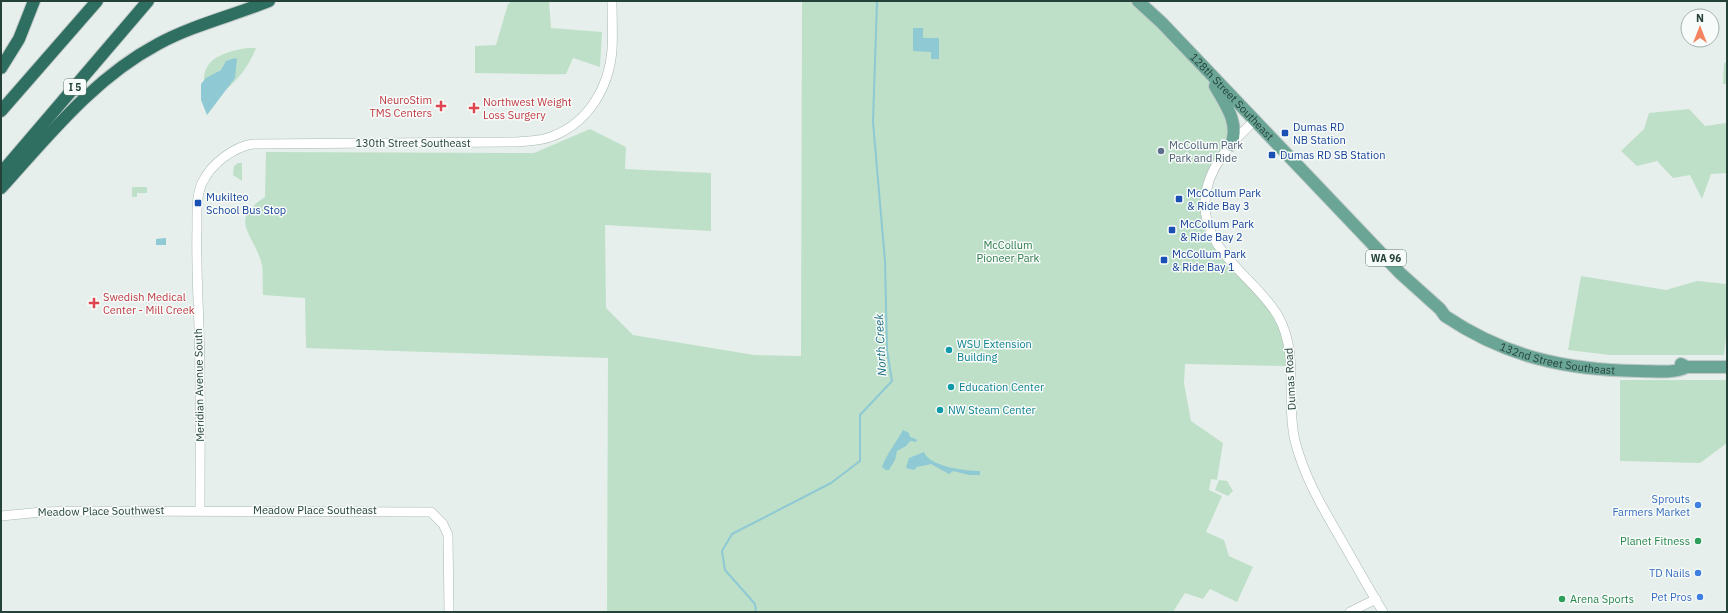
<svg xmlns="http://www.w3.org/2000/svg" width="1728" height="613" viewBox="0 0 1728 613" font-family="'IBM Plex Sans',sans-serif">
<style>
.green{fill:#bfe0c8}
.water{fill:#8ec9d4}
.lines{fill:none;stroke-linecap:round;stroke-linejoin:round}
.stream{stroke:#8ec9d4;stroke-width:2}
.tertiary-casing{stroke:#a8b8b2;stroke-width:10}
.primary-casing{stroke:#c2cac8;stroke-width:14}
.motorway-casing{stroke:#c2cac8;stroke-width:14}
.tertiary{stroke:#fff;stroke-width:9}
.primary{stroke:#6aa596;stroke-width:12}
.motorway{stroke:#2f6f62;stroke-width:12}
.health-dot{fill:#e0444e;stroke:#f7fbf9;stroke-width:1.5}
.transit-dot{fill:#1a4fb4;stroke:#f7fbf9;stroke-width:1.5}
.service-dot{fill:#5c6f8a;stroke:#f7fbf9;stroke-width:1.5}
.culture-dot{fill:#0f9aa8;stroke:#f7fbf9;stroke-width:1.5}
.shop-dot{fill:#3f7fe0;stroke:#f7fbf9;stroke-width:1.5}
.leisure-dot{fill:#2e9e5b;stroke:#f7fbf9;stroke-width:1.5}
.labels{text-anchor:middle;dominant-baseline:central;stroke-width:3;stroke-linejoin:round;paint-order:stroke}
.shield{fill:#f7fbf9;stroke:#637a73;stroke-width:1}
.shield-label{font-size:10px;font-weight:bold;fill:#24423a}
.street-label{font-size:11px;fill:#24423a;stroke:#f7fbf9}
.health-label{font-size:11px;fill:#be3a42;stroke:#f7fbf9;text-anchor:start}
.transit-label{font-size:11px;fill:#164399;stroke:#f7fbf9;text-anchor:start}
.service-label{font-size:11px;fill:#4e5e75;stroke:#f7fbf9;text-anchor:start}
.park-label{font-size:11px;fill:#2d7a4b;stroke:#f7fbf9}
.culture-label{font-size:11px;fill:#0d838f;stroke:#f7fbf9;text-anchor:start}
.shop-label{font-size:11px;fill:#366cbe;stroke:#f7fbf9;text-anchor:end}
.leisure-label{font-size:11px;fill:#27864d;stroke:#f7fbf9;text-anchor:end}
.water-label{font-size:12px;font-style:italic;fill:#1c6f80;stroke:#f7fbf9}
</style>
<rect width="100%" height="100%" fill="#e6efeb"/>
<g class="green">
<path d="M 512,1 L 549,1 L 551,28 L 602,32 L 600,67 L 573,58 L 566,74 C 535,75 505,73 475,73 L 475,46 L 496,45 L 508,4 Z"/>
<path d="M 802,1 L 1138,1 L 1223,88 L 1232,136 L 1219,159 L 1204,204 L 1217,244 L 1278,316 L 1291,362 L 1285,362 L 1285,366 L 1185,364 L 1184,383 L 1191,421 L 1223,443 L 1217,480 L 1211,479 L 1209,490 L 1222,496 L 1206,532 L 1224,540 L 1229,556 L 1253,567 L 1237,602 L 1210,589 L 1203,599 L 1185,593 L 1173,612 L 607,612 L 608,358 L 306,348 L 305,298 L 263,295 C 262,285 264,271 261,261 C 251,231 229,220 265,197 L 266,152 L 534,153 L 590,129 L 626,147 L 625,169 L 711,173 L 711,231 L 605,225 L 606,308 L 633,335 L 754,355 L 801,356 Z"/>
<path d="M 248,48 L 256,48 C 249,66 238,80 223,92 L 235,78 L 221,70 L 204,81 C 203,57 228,51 248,48 Z"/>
<polygon points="1727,62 1727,84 1723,84 1724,63"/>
<polygon points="1689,109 1705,126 1727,123 1727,173 1711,174 1702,199 1690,175 1673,178 1657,161 1637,166 1621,151 1644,129 1649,113"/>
<polygon points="238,163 242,163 242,181 233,175 234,166"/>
<polygon points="132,187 147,187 147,193 137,193 137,197 132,197"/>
<polygon points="1581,276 1666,290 1697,281 1727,284 1727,327 1724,355 1610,355 1568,350"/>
<polygon points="1620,380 1727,380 1727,443 1700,463 1620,461"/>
<polygon points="1219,480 1227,481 1233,491 1228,496 1215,490"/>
</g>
<g class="water">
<polygon points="913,28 923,28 923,38 939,38 939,59 931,59 931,52 913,51"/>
<polygon points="235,58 237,59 235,78 207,115 201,100 201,84 206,78 221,70 226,61"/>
<polygon points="166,238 166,245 156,245 156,239"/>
<path d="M 903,430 L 909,433 L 910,437 L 916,439 L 917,442 L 910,441 L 906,446 L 897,451 L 895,460 L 889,470 L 886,470 L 882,467 C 887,453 896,443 903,430 Z"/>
<path d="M 924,452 C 929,467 967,471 980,471 L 980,475 L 969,475 L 953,471 L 949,474 L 931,464 L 917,467 L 914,470 L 906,468 L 909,458 Z"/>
</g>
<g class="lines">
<polyline class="stream" points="756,612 755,604 725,570 722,551 732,534 831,483 860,461 860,415 892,381 887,350 885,261 873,122 877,1"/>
<defs>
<g id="tertiary">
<path d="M 1255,120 C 1232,142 1206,168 1205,202 C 1203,252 1256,278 1278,316 C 1300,355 1285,399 1295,441 C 1304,476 1321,505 1339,536 C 1354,562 1368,587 1383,612"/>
<path d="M 200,510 C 200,450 201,389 199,328 C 198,295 196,262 197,228 C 197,214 196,196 202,183 C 211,164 233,147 253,144 L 517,142 C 530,141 542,141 553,136 C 589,122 609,87 612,50 C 613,34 612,17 612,1"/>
<polyline points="1,516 42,512 82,511 431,512 443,524 448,535 449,612"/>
<polyline points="1350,612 1376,599"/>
</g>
<g id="primary">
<path id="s1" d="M 1138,1 L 1162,23 L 1400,273 L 1440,309 L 1445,316 C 1506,357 1566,370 1639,371 C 1655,371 1673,374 1687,367"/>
<path d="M 1215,86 C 1225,104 1240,123 1231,145"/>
<polyline points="1681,364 1687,367 1727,367"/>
</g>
<g id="motorway">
<polyline points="1,68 19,39 34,1"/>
<polyline points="1,111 97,1"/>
<polyline points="1,173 148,1"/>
<path d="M 1,188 C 49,135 94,78 158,44 C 193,25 232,16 269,1"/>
</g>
</defs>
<use href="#tertiary" class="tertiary-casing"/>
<use href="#primary" class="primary-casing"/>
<use href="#motorway" class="motorway-casing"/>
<use href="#tertiary" class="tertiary"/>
<use href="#primary" class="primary"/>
<use href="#motorway" class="motorway"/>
</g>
<g class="health-dot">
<path d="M439 100h4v4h4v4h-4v4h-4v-4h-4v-4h4z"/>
<path d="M472 102h4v4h4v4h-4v4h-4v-4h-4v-4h4z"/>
<path d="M92 297h4v4h4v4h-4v4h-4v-4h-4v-4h4z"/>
</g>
<g class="transit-dot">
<rect x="1281" y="129" width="8" height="8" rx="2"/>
<rect x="1268" y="151" width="8" height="8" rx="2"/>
<rect x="1175" y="195" width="8" height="8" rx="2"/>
<rect x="194" y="199" width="8" height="8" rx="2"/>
<rect x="1168" y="226" width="8" height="8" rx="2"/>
<rect x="1160" y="256" width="8" height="8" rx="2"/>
</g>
<circle class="service-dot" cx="1161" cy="151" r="4"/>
<g class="culture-dot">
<circle cx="949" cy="350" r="4"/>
<circle cx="951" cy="387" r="4"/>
<circle cx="940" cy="410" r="4"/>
</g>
<g class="shop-dot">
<circle cx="1698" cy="505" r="4"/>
<circle cx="1698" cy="573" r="4"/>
<circle cx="1700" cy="597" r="4"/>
</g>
<g class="leisure-dot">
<circle cx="1698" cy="541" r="4"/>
<circle cx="1562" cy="599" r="4"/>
</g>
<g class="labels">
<g class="shield">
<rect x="64" y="79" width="22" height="16" rx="3"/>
<rect x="1366" y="250" width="40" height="16" rx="3"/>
</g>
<g class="shield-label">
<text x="75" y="87">I 5</text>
<text x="1386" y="258">WA 96</text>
</g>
<g class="street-label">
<text stroke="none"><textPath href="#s1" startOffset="134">128th Street Southeast</textPath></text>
<text x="413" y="143">130th Street Southeast</text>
<text stroke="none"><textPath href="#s1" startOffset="562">132nd Street Southeast</textPath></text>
<text transform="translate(1290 379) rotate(-93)">Dumas Road</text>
<text transform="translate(199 385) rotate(-91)">Meridian Avenue South</text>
<text x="315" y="510">Meadow Place Southeast</text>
<text transform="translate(101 511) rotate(-1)">Meadow Place Southwest</text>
</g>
<g class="health-label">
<text x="432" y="100" text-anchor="end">NeuroStim<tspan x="432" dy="13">TMS Centers</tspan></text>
<text x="483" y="102">Northwest Weight<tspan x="483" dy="13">Loss Surgery</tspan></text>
<text x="103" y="297">Swedish Medical<tspan x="103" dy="13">Center - Mill Creek</tspan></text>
</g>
<g class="transit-label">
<text x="1293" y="127">Dumas RD<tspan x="1293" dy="13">NB Station</tspan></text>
<text x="1280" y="155">Dumas RD SB Station</text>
<text x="1187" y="193">McCollum Park<tspan x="1187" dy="13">&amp; Ride Bay 3</tspan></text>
<text x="206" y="197">Mukilteo<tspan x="206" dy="13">School Bus Stop</tspan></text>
<text x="1180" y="224">McCollum Park<tspan x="1180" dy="13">&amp; Ride Bay 2</tspan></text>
<text x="1172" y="254">McCollum Park<tspan x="1172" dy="13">&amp; Ride Bay 1</tspan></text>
</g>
<g class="service-label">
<text x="1169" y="145">McCollum Park<tspan x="1169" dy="13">Park and Ride</tspan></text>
</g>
<g class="park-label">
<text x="1008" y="245">McCollum<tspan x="1008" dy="13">Pioneer Park</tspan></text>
</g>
<g class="culture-label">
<text x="957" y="344">WSU Extension<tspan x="957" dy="13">Building</tspan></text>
<text x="959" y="387">Education Center</text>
<text x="948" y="410">NW Steam Center</text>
</g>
<g class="shop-label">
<text x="1690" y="499">Sprouts<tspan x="1690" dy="13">Farmers Market</tspan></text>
<text x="1690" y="573">TD Nails</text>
<text x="1692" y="597">Pet Pros</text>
</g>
<g class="leisure-label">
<text x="1690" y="541">Planet Fitness</text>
<text x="1570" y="599" text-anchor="start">Arena Sports</text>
</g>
<g class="water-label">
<text transform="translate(880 345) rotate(-93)">North Creek</text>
</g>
</g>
<rect width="1728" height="613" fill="none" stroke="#24423a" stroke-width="4"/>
<g transform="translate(1700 28)"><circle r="19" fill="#f7fbf9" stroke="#a3b1ad"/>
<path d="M0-3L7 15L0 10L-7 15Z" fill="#f4845f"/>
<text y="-6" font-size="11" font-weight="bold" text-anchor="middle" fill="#24423a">N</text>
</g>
</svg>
